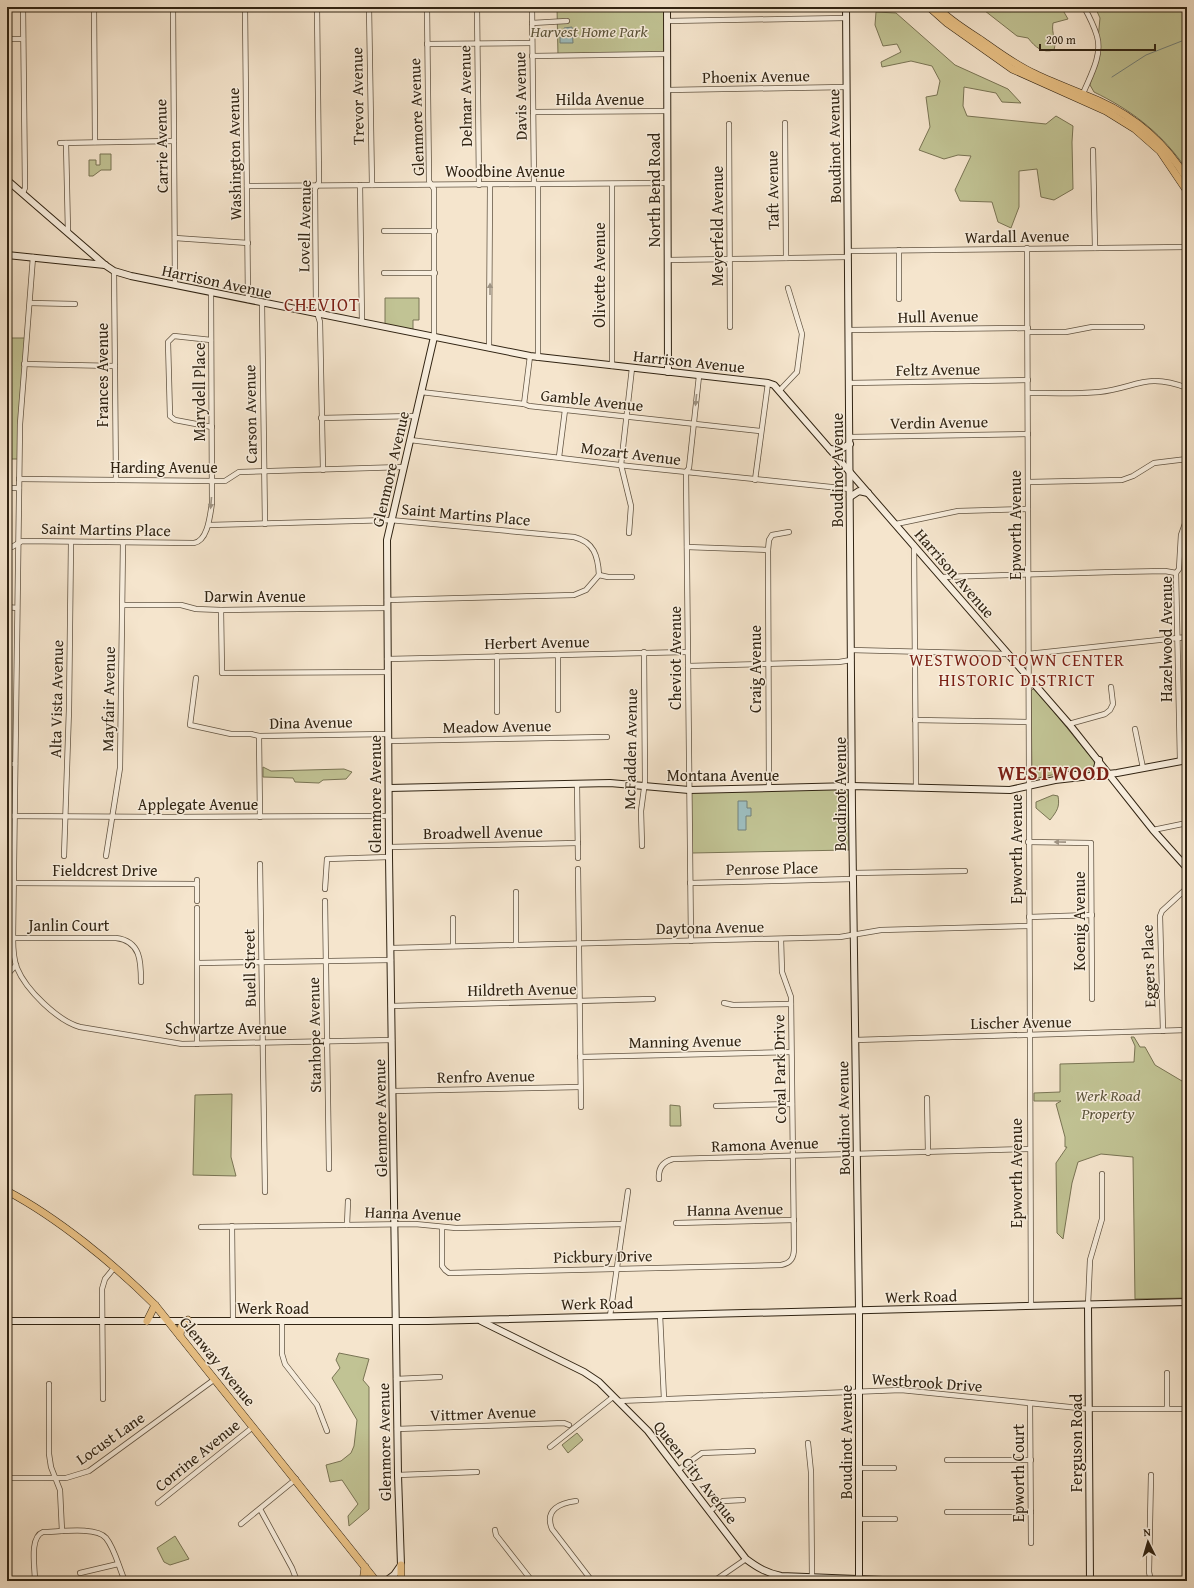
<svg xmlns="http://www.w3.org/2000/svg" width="1194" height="1588" viewBox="0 0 1194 1588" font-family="'Gentium Book Plus',serif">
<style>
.green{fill:#c1c394;stroke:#797454}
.water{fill:#9dbdbe;stroke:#72807a}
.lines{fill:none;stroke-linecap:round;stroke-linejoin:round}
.stream{stroke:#72807a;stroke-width:1}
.street-casing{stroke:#625442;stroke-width:6}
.secondary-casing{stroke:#312413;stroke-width:8}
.primary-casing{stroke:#312413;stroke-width:8}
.street{stroke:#f8eede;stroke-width:4.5}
.secondary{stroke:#f8eede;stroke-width:6}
.primary{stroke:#eac286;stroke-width:7}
.oneway{fill:#9e9383}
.labels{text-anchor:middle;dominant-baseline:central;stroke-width:3;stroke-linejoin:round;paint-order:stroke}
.park-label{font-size:16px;font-style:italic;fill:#5c543a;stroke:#f8eede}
.street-label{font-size:16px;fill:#312413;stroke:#f8eede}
.neighbourhood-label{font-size:17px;letter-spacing:1px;fill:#7a1f14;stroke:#f8eede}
.quarter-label{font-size:18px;letter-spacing:1px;fill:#7a1f14;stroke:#f8eede}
.district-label{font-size:20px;font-weight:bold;letter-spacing:1px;fill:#7a1f14;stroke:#f8eede}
</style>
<rect width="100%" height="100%" fill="#f5e5cd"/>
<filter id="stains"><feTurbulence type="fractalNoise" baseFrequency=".005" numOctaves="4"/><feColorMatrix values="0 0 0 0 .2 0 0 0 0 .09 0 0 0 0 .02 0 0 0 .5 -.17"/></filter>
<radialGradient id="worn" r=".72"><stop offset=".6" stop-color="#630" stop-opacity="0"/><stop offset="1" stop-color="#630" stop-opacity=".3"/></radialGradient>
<g class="green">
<polygon points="557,7 667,7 667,54 558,56"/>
<path d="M 980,7 L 1061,7 L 1068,19 L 1053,23 C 1051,34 1057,40 1054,50 C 1042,53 1036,48 1028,38 L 1017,36 Z"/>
<path d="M 1095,7 L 1187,7 L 1187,163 L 1182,163 C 1158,130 1129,109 1094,92 L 1090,85 L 1096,60 L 1100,18 Z"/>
<polygon points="876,12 896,13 955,65 1008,89 1021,103 1002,102 996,93 964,87 963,106 967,116 1046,124 1056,116 1073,126 1072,142 1073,189 1054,200 1041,197 1037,169 1019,171 1019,207 1011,228 998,222 992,202 960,201 955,190 971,156 958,155 944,159 919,150 930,127 926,97 937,95 940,81 932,66 911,61 882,67 881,62 901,52 897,44 883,46 875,25"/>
<polygon points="100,154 111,154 111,170 101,170 93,176 89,176 89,160 96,160 96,165 100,165"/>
<polygon points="385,298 419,298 419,320 413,320 413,333 385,327"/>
<polygon points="7,338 27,338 19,459 7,459"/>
<polygon points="1033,689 1036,690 1094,761 1095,766 1093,770 1056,774 1034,779 1032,776 1031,691"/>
<polygon points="263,767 271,771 344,769 352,772 346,779 323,780 319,783 295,782 293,778 263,777"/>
<polygon points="848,789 849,850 692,853 691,792"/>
<path d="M 1053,795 L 1058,796 C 1060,807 1057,811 1050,820 L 1036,808 L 1036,802 Z"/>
<polygon points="1131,1037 1134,1037 1140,1047 1145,1047 1155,1065 1187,1084 1187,1298 1135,1299 1133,1157 1101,1154 1078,1162 1072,1183 1063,1239 1057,1233 1056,1163 1067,1147 1065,1147 1065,1137 1056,1104 1061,1101 1034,1101 1034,1093 1060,1092 1060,1064 1134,1062 1135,1046"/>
<polygon points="232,1094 231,1157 236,1176 193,1175 195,1095"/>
<polygon points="670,1105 680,1106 681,1126 670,1126"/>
<polygon points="339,1353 369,1359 363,1380 369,1387 369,1509 349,1526 348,1516 358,1504 342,1480 330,1482 326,1465 341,1461 351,1453 354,1446 357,1420 332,1378 340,1368 336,1360"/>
<polygon points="577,1433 583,1440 568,1453 562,1445"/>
<polygon points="175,1536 189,1559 170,1565 164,1562 157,1548"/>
</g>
<g class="water">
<polygon points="572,27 573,43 560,43 560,37 564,37 564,28"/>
<polygon points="738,801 747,801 747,808 751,808 751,816 746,816 746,830 738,830"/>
</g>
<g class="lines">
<polyline class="stream" points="1112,77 1146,55 1187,39"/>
<defs>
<g id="street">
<polyline points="23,7 25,188 23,193"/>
<polyline points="94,7 95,142"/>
<polyline points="173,7 175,285"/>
<polyline points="245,7 248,300"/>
<polyline points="317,7 319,182 315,189 316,309 320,322 323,470"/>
<polyline points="369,7 372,185"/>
<polyline points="427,7 429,181 434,189 434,337"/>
<polyline points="477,7 479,185"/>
<polyline points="532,7 534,184"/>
<polyline points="667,21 846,18"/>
<polyline points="532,23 567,21"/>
<polyline points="7,39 23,39"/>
<polyline points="427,44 532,43"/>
<polyline points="532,56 667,54"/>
<polyline points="667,90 846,87"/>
<path d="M 1082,96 C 1089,78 1103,56 1097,36 C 1094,26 1089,16 1084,7"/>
<polyline points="533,112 667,111"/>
<polyline points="785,123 786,258"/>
<polyline points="729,124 730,327"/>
<polyline points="60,143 174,141"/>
<polyline points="66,143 68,232"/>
<polyline points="1093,150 1095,248"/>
<polyline points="612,184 612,366"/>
<polyline points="360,185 362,323"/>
<polyline points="247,186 667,183"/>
<polyline points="384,231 435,231"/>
<polyline points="175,238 248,243"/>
<polyline points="1027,248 1031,1306"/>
<polyline points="899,250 899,299"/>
<polyline points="848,251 1187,247"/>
<path d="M 33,257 L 20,424 L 13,938 C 13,948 13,958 17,968 C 26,990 58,1021 80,1027 L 182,1044 L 392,1040"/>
<polyline points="668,260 848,257"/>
<polyline points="114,271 116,480"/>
<polyline points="384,273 435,273"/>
<polyline points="30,303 75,304"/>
<polyline points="262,304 265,524"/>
<polyline points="849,330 1028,328"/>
<polyline points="1028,332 1066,332 1092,327 1142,327"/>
<polyline points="211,340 174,336 168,342 170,416 175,420 212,427"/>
<polyline points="489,348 490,185"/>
<polyline points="538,358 538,184"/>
<polyline points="24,364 115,366"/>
<polyline points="849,383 1028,380"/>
<polyline points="780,390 797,372 802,334 788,288"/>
<polyline points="421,392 524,404 529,406 760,431"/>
<path d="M 1028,393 C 1051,393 1076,394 1099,392 C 1136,388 1146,372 1187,388"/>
<polyline points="524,404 530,356"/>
<polyline points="321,418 415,416"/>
<polyline points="850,437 1028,434"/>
<polyline points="410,440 628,466 850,489"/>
<polyline points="559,457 565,410"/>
<polyline points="19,479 216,481 225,481 239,472 403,467"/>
<polyline points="755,480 768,383"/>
<polyline points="1028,482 1122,480 1133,476 1154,463 1187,459"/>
<polyline points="7,488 19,488"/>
<polyline points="896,524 958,511 1028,509"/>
<path d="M 209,525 L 390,520 L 574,537 C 594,542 598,556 599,575"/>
<polyline points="629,533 631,506 621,465 632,368"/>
<polyline points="914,545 916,788"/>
<path d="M 7,547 L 12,547 L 22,541 L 194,543 C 208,541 210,515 212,503 L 211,293"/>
<polyline points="687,547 768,550"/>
<polyline points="599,575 608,577 632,577"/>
<polyline points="942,577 1114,572 1165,571 1176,573"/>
<polyline points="387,600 574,595 586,590 599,575"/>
<polyline points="123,605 181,605 196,609 221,610 387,608"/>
<polyline points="7,607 17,608"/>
<polyline points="221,610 222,673 388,672"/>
<polyline points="851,650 1007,654"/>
<polyline points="1028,654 1187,637"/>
<polyline points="558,655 558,710"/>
<polyline points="497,656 497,712"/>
<polyline points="387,659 687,652"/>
<polyline points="688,666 839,662 851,660"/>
<polyline points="196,678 190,725 231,734 251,734 259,736 388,734"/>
<polyline points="915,720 1028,722"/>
<polyline points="1069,724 1105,714 1110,710 1113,704 1111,687"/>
<polyline points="1135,729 1143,768"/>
<polyline points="259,736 260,817"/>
<polyline points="388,741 607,737"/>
<polyline points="1180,761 1176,573 1179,569 1181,535 1187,518"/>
<polyline points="7,764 15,764"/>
<polyline points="577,784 578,858"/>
<polyline points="769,788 768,550 769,540 772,535 789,532"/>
<polyline points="7,816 168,817 389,816"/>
<polyline points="1153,830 1187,823"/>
<polyline points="1028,842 1091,843 1092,999"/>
<polyline points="642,846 641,811 645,781 644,652"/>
<polyline points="389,847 578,843"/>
<polyline points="64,856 69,709 71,542"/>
<polyline points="106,856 120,768 123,542"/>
<polyline points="260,864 265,1192"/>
<polyline points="578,869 581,1107"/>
<polyline points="853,873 965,871"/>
<polyline points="197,880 197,901"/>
<polyline points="13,883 197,884"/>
<polyline points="690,883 853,879"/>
<polyline points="325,889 327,859 389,857"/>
<polyline points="516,892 516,945"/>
<polyline points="325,901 329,1169"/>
<polyline points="1029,917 1092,915"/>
<polyline points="453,918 453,946"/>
<path d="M 13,938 L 116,938 C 141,941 141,962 141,982"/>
<polyline points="691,941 686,472 689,468 699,376"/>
<polyline points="391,948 840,937 881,930 1029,926"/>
<polyline points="198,963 391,960"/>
<polyline points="7,975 16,965"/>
<polyline points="724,1003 733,1005 791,1004"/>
<polyline points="391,1006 653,999"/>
<polyline points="1163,1031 1160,916 1162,911 1187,888"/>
<polyline points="855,1040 1187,1030"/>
<polyline points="197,1044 197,908"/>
<polyline points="580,1057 791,1052"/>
<polyline points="393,1091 580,1087"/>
<polyline points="927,1098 928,1153"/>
<polyline points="716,1106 792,1104"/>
<path d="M 659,1179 C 658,1169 662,1162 673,1159 L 1029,1149"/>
<polyline points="676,1223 794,1220"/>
<polyline points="347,1225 348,1201"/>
<polyline points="232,1226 233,1320"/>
<polyline points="201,1227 415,1224 456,1228 623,1224"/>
<path d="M 442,1228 L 442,1266 L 445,1270 L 449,1273 L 781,1265 C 791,1263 794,1258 794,1248 L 791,997 L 782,972 L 781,939"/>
<polyline points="1088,1305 1090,1260 1102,1219 1102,1174"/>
<polyline points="660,1315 664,1399"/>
<polyline points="610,1316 628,1191"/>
<polyline points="282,1321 282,1354 285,1364 317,1405 327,1431"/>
<polyline points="1167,1373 1167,1408"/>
<polyline points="396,1379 440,1377"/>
<polyline points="49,1384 49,1454 51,1467 60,1490 62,1531"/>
<polyline points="103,1399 102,1289 105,1279 114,1268"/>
<polyline points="618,1401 901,1390 1089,1409 1187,1409"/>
<polyline points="1030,1403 1031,1543"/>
<polyline points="397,1429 564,1423 569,1425"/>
<polyline points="808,1443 811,1472 812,1577"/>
<polyline points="550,1447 613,1397"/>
<polyline points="947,1460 1031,1460"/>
<polyline points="860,1468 894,1468"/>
<polyline points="678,1470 702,1453 753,1451"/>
<polyline points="398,1475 477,1472"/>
<polyline points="1151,1475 1149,1572 1151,1581"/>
<polyline points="7,1478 66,1478 89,1471 215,1379"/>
<path d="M 576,1501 C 561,1503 544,1509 552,1529 L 592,1581"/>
<polyline points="158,1503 253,1427"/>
<polyline points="260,1509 292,1568 297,1581"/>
<polyline points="710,1511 723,1501 743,1500"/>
<polyline points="947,1512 1031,1512"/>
<polyline points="860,1519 895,1519"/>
<polyline points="241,1524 296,1479"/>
<polyline points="495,1530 496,1535 532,1581"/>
<polyline points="80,1573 118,1564"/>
<path d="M 35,1581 C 35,1568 29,1537 43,1532 C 58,1532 96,1526 106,1538 C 115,1549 119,1568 125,1581"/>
<polyline points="714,1581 746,1559"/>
</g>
<g id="secondary">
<polyline points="667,7 668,372"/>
<polyline points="846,7 852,810 859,1310 859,1581"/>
<polyline points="7,180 105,265 114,271 131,276 530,356 768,383 774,385 1069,724 1153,830 1187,868"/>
<polyline points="7,255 105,265"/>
<polyline points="830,449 839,450 850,444"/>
<polyline points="850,497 859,491 868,493"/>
<polyline points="1092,775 1097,768 1099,760"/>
<polyline points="1057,779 1065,775 1080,775"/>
<polyline points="389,788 610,783 689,790 852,786 1010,790 1055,780 1117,773 1187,760"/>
<polyline points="1088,1305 1090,1581"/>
<polyline points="7,1321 428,1321 1187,1302"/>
<path d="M 481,1321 L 584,1372 L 599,1382 L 648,1431 L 746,1559 C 758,1568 767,1573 781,1576 L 908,1581"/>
<polyline points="386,1581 394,1575 401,1565 398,1475 389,857 387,540 434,337"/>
</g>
<g id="primary">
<polyline points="929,7 947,23 1012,69 1106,111 1135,129 1160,151 1187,191"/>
<path d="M 937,7 C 949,20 966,30 981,40 C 998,52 1015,65 1035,74 C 1056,84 1078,92 1099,101 C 1137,118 1166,144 1187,179"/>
<path d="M 7,1191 C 58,1218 114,1264 155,1305 L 376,1581"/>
<polyline points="147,1321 155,1305"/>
<polyline points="180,1336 181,1327 188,1320"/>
<polyline points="401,1565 401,1581"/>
<polyline points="363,1581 365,1567"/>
</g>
</defs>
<use href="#street" class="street-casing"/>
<use href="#secondary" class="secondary-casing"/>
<use href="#primary" class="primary-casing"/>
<use href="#street" class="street"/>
<use href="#secondary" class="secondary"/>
<use href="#primary" class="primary"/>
</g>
<defs><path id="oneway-solid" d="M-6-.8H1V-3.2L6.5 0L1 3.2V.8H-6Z"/></defs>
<g class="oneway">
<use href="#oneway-solid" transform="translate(490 289) rotate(-90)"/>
<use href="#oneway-solid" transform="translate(696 400) rotate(96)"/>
<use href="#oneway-solid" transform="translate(211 503) rotate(95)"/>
<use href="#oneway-solid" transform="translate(1060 842) rotate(-179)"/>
</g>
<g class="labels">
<g class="park-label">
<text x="589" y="31">Harvest Home Park</text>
<text x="1108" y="1095">Werk Road<tspan x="1108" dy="18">Property</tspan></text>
</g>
<g class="street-label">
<text transform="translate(756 76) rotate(-1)">Phoenix Avenue</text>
<text transform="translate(357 96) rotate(-91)">Trevor Avenue</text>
<text transform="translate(465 96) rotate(-91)">Delmar Avenue</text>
<text transform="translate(520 96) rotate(-91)">Davis Avenue</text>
<text x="600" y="99">Hilda Avenue</text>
<text transform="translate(416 117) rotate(-92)">Glenmore Avenue</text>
<text transform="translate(161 146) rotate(-91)">Carrie Avenue</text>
<text transform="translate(834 146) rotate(-91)">Boudinot Avenue</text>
<text transform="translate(234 154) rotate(-91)">Washington Avenue</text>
<text x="505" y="171">Woodbine Avenue</text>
<text transform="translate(654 190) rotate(-90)">North Bend Road</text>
<text transform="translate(772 190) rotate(-91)">Taft Avenue</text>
<text transform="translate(304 226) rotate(-89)">Lovell Avenue</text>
<text transform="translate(717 226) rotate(-90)">Meyerfeld Avenue</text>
<text transform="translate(1017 236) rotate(-1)">Wardall Avenue</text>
<text transform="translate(599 275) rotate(-90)">Olivette Avenue</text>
<text transform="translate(217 281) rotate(12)">Harrison Avenue</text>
<text transform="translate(938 316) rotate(-1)">Hull Avenue</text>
<text transform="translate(689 361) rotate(6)">Harrison Avenue</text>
<text transform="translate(938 369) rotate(-1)">Feltz Avenue</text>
<text transform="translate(102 375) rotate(-90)">Frances Avenue</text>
<text transform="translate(199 392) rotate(-90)">Marydell Place</text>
<text transform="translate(592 400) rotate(6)">Gamble Avenue</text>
<text transform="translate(250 414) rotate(-91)">Carson Avenue</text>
<text transform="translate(939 422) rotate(-1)">Verdin Avenue</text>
<text transform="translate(631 453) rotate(7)">Mozart Avenue</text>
<text x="164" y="467">Harding Avenue</text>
<text transform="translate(390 469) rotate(-77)">Glenmore Avenue</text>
<text transform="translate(837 470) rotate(-90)">Boudinot Avenue</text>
<text transform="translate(466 514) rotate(5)">Saint Martins Place</text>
<text transform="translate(1015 525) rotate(-90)">Epworth Avenue</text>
<text transform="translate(106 529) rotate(1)">Saint Martins Place</text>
<text transform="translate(955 573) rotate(49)">Harrison Avenue</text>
<text x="255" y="596">Darwin Avenue</text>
<text transform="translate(1166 639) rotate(-90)">Hazelwood Avenue</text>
<text transform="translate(537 642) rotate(-1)">Herbert Avenue</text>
<text transform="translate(675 658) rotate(-90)">Cheviot Avenue</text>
<text transform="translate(755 669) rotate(-90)">Craig Avenue</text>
<text transform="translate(56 699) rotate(-89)">Alta Vista Avenue</text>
<text transform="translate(108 699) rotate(-89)">Mayfair Avenue</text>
<text transform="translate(311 722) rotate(-1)">Dina Avenue</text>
<text transform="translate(497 726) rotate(-1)">Meadow Avenue</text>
<text transform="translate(630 749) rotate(-89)">McFadden Avenue</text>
<text x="723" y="775">Montana Avenue</text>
<text transform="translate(375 794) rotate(-90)">Glenmore Avenue</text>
<text transform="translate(840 794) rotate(-90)">Boudinot Avenue</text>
<text x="198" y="804">Applegate Avenue</text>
<text transform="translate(483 832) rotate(-1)">Broadwell Avenue</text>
<text transform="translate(1016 849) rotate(-90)">Epworth Avenue</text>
<text transform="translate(772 868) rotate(-1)">Penrose Place</text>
<text x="105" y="870">Fieldcrest Drive</text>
<text transform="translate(1079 921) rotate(-90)">Koenig Avenue</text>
<text x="69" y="925">Janlin Court</text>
<text transform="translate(710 927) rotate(-1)">Daytona Avenue</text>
<text transform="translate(1148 966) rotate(-92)">Eggers Place</text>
<text transform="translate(249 968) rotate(-91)">Buell Street</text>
<text transform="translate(522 989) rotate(-1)">Hildreth Avenue</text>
<text transform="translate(1021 1022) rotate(-1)">Lischer Avenue</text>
<text x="226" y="1028">Schwartze Avenue</text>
<text transform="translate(314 1035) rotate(-91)">Stanhope Avenue</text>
<text transform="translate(685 1041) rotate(-1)">Manning Avenue</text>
<text transform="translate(779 1069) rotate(-91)">Coral Park Drive</text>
<text transform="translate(486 1076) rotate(-1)">Renfro Avenue</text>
<text transform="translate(380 1118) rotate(-91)">Glenmore Avenue</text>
<text transform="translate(843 1118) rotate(-91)">Boudinot Avenue</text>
<text transform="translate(765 1144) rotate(-2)">Ramona Avenue</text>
<text transform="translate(1016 1173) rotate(-90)">Epworth Avenue</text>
<text transform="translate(735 1209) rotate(-1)">Hanna Avenue</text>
<text transform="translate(413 1213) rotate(2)">Hanna Avenue</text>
<text transform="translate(603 1256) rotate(-1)">Pickbury Drive</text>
<text transform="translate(921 1296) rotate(-1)">Werk Road</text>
<text transform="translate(597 1303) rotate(-1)">Werk Road</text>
<text x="273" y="1308">Werk Road</text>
<text transform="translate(218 1361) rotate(51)">Glenway Avenue</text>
<text transform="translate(927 1382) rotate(4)">Westbrook Drive</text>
<text transform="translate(483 1413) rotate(-2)">Vittmer Avenue</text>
<text transform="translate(110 1438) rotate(-35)">Locust Lane</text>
<text transform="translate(384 1442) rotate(-91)">Glenmore Avenue</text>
<text transform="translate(846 1442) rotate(-90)">Boudinot Avenue</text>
<text transform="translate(1076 1443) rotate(-90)">Ferguson Road</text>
<text transform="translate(197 1455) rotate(-39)">Corrine Avenue</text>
<text transform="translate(696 1472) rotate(52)">Queen City Avenue</text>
<text transform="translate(1018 1473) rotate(-90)">Epworth Court</text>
</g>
<g class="neighbourhood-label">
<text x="1017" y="659">WESTWOOD TOWN CENTER<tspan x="1017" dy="20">HISTORIC DISTRICT</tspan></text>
</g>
<g class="quarter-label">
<text x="322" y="304">CHEVIOT</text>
</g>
<g class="district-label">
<text x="1054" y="772">WESTWOOD</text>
</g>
</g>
<rect width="1194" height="1588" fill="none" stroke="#f5e5cd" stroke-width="24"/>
<rect x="8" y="8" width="1178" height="1572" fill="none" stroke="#312413" stroke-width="2"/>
<rect x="12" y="12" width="1170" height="1564" fill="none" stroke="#312413"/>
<g transform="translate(1148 1542) rotate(355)" stroke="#f8eede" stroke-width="3" paint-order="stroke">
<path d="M0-3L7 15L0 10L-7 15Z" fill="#312413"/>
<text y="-6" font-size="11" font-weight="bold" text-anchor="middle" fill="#312413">N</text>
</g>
<path d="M1040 44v6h115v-6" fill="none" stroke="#312413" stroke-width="2"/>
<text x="1046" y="44" font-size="12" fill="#312413" stroke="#f8eede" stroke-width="3" paint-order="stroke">200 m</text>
<rect width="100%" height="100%" filter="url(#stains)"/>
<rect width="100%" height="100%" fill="url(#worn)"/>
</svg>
